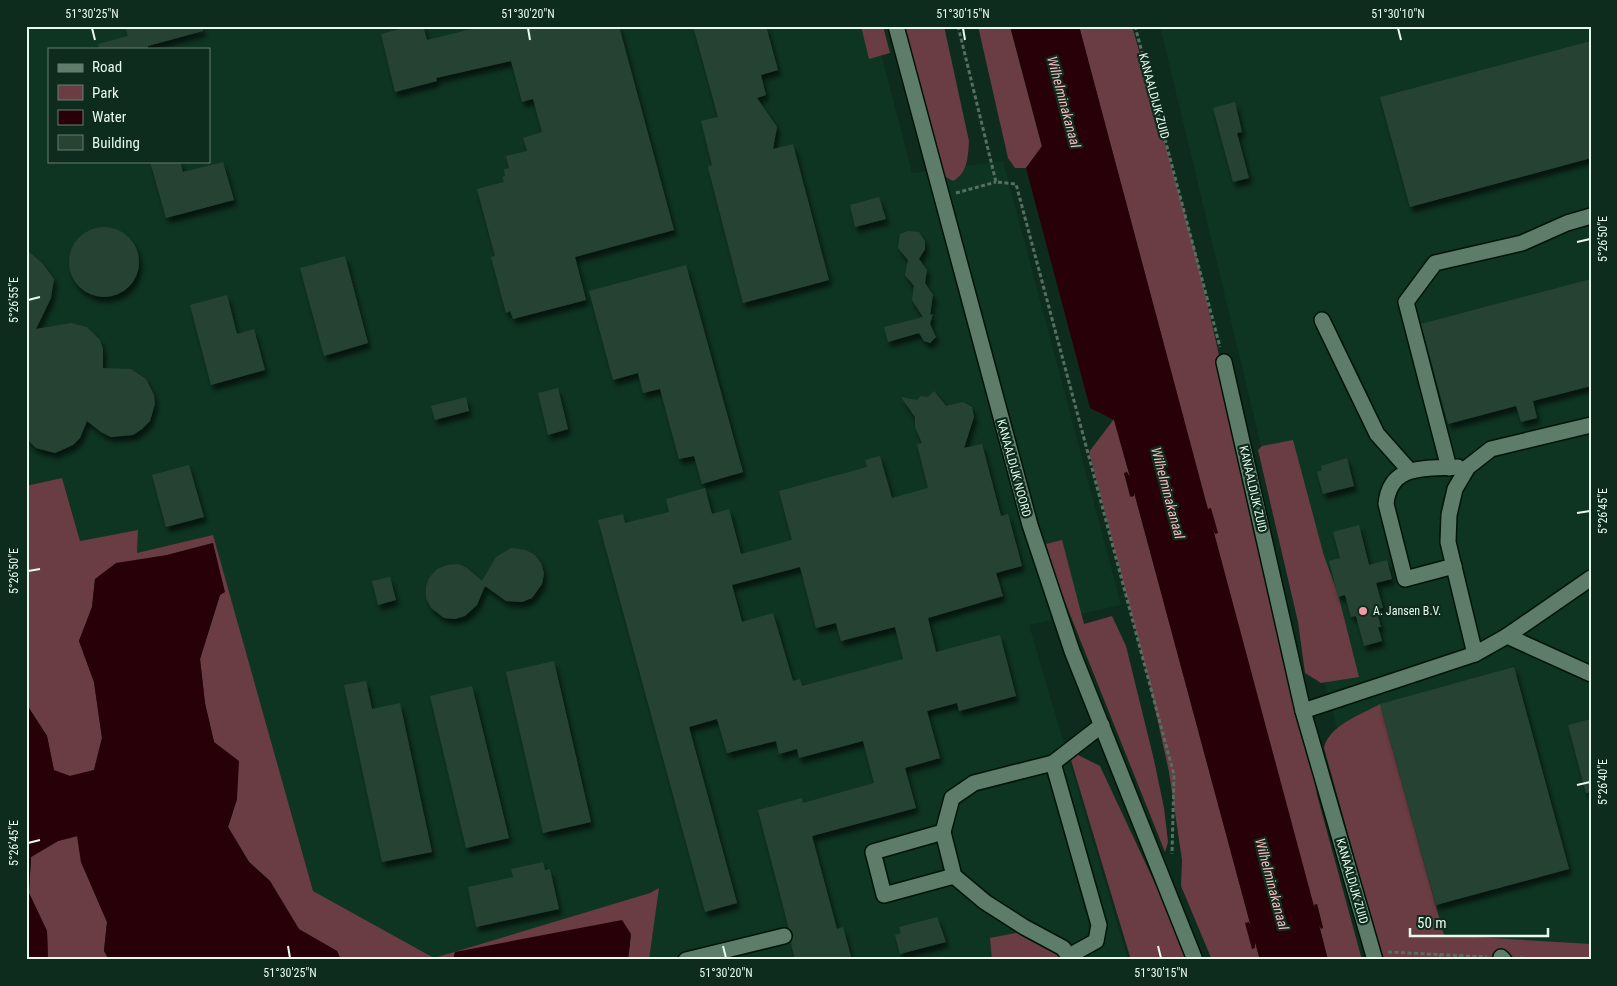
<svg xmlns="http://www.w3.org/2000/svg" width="1617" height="986" viewBox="0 0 1617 986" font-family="'Roboto Condensed',sans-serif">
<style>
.built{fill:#0e3522;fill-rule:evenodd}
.green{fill:#6a3c43}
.water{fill:#270008}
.building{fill:#264333;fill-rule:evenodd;filter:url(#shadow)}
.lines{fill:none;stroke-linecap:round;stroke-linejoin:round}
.minor-casing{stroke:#001407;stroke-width:18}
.path{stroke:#556f61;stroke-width:3;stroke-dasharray:4 2.5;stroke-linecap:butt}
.minor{stroke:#5d7c6a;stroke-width:15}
.ticks{fill:none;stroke:#e8f9ee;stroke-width:2}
.poi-dot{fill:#f39aa7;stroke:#0e2c1d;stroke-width:2}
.labels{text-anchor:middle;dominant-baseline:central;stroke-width:4.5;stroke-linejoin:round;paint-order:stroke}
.street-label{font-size:12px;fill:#e8f9ee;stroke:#0e2c1d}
.poi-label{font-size:12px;fill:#e8f9ee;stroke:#0e2c1d;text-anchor:start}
.water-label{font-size:14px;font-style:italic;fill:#fdb7c0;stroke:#0e2c1d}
.neatline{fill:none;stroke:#e8f9ee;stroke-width:2}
.ticks-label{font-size:12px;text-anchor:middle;fill:#e8f9ee}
</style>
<defs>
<filter id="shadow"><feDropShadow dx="3" dy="5.5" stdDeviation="2.5" flood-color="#0009"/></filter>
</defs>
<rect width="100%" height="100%" fill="#0e2c1d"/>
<g class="built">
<path d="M 26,26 L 874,26 L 912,173 L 1003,161 L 1121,605 L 1029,625 L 1128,960 L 649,960 L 659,888 L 650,893 L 434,958 L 313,891 L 213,536 L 137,553 L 138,530 L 80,541 L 62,478 L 26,486 ZM 49,49 L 209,49 L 209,161 L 49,161 Z"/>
<polygon points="1160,26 1591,26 1591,944 1392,932 1262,450"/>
</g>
<g class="green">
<polygon points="861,26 883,26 890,53 869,59"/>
<path d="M 903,26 L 944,26 L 969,141 C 968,156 968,173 953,181 L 944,176 Z"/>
<polygon points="978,26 1010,26 1042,147 1026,168 1015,168 1008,158"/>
<polygon points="1079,26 1132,26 1196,254 1313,768 1317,795 1362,960 1328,960 1319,925 1323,928 1317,904 1314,910"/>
<polygon points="1114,419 1130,477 1124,473 1130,497 1134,492 1260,960 1212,960 1181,886 1182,860 1169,772 1149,681 1089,452"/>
<polygon points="1293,440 1324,556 1338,594 1359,677 1321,683 1305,673 1298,622 1258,450 1262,446"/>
<polygon points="62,478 80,541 138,530 137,553 213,535 313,891 434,958 650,893 659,888 649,960 628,960 631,934 455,952 453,960 341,960 337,951 299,930 270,881 249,862 228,827 237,799 214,742 205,704 200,659 220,595 213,543 167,555 95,579 92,607 79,641 94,682 102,738 94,770 70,776 54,771 47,736 27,705 26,486"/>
<polygon points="1062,540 1084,624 1112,616 1126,646 1154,760 1164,808 1168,842 1165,852 1055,577 1046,544"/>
<path d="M 1380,704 L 1444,935 L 1591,944 L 1591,960 L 1383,960 L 1324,748 C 1328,726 1362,714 1380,704 Z"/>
<polygon points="1068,750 1100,766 1174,924 1188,960 1131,960"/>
<polygon points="78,836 81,862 107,922 104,951 109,960 48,960 47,931 29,893 31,857 58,841"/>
<polygon points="1020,932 1080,955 1086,960 992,960 990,938"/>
</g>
<g class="water">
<polygon points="1010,26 1079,26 1209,513 1208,509 1211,508 1218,533 1215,534 1213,529 1315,910 1314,905 1317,904 1323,928 1321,929 1319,925 1328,960 1260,960 1255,942 1255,948 1252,949 1245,923 1249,922 1251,927 1134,492 1134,496 1131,497 1124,473 1127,472 1130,477 1114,420 1090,408 1026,168 1042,146"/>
<polygon points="213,543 225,592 220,595 200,659 205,703 214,742 239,761 237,799 228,827 249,862 270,881 299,929 337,951 341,960 109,960 104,951 107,922 81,862 77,836 58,841 31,857 29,893 47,931 48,960 26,960 26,633 27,705 47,736 54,770 70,776 94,770 102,738 94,682 79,641 92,607 95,579 116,563 167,555"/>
<polygon points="622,920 631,934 628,960 453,960 455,952"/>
</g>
<g class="building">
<polygon points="125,26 203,26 203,31 148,46 148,49 99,49 98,44 128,36"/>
<polygon points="412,26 423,26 427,40 484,26 619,26 674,230 575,257 586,300 513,319 510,311 506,313 491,257 495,256 477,189 504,182 502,177 505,176 504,169 509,168 506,156 527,151 523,138 542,132 533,99 522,102 511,61 436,78 437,81 395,92 381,34"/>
<polygon points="693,26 766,26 778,70 761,75 766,95 757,98 777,127 773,149 793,144 829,280 743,303 708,167 712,165 701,121 718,117"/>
<polygon points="1591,41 1591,158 1410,207 1380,97"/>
<polygon points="1235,102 1242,132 1237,133 1249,178 1233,182 1213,108"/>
<polygon points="150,161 180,161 183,172 223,162 234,200 166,218"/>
<polygon points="879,197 886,219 855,227 850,205"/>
<circle cx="104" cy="262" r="35"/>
<polygon points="908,231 919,232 925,241 925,249 919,259 927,270 925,283 933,295 930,315 933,314 930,324 936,337 930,343 924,341 919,333 888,342 884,327 923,317 912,300 914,286 905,275 908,260 898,248 900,234"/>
<polygon points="26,249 43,264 54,279 51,298 36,329 71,323 87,327 100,340 103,349 103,368 131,369 146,379 154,395 155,404 150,421 142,429 133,435 111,437 101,432 87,421 80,438 73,445 55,453 36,448 29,441 26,437"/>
<polygon points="345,256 368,343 324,356 300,268"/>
<polygon points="686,265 743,472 702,484 694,456 679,459 660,389 643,393 638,373 613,380 589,291"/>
<polygon points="1591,279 1591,386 1533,401 1537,418 1521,422 1516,406 1448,424 1421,324"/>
<polygon points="227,295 237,334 254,329 265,370 211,385 190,305"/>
<polygon points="558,388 568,429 548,435 538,393"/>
<path d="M 934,391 L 946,406 L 963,402 L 972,407 L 974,417 L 964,448 L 982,444 L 1001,516 L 1008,514 L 1022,566 L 996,573 L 1003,596 L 928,618 L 936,652 L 1000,635 L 1016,696 L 959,711 L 957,703 L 927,711 L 940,758 L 905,768 L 916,808 L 812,836 L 837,929 L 843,927 L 852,960 L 795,960 L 791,943 L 793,934 L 789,929 L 758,810 L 802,798 L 803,803 L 874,783 L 863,741 L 799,758 L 797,749 L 779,754 L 776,741 L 727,753 L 717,719 L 689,727 L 737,903 L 705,912 L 598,520 L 623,514 L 625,523 L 669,512 L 666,499 L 705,488 L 712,514 L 729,509 L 741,554 L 792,540 L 779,491 L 867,467 L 865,460 L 880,456 L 892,498 L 928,488 L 917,444 L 922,443 L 915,427 L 915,417 L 901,397 L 917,400 L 921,396 L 928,397 ZM 800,567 L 816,628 L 836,623 L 841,641 L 895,627 L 903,659 L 802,686 L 800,679 L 793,681 L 773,613 L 742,622 L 732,585 Z"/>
<polygon points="466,397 469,411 435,420 431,406"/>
<polygon points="1347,458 1354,486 1323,494 1317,472 1322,470 1321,466"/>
<polygon points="189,465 204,517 166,527 152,475"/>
<polygon points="1359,525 1369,565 1387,560 1392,579 1376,583 1383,608 1376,609 1381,627 1378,627 1382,641 1364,646 1356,616 1351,617 1345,595 1338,597 1329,561 1340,558 1333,532"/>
<polygon points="511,548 526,550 535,555 541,563 544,573 542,584 532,598 522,602 506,601 485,586 477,605 465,616 455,619 444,618 431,608 426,598 426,587 429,578 437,569 447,565 458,564 467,568 482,581 496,557"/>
<polygon points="390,577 396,600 378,605 372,581"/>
<polygon points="554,661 591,822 543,833 506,672"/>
<polygon points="1514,667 1569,869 1436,905 1380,704"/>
<polygon points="366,681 372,709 400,703 432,852 382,862 344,685"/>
<polygon points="472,686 509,838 466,848 430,696"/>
<polygon points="1591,719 1591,792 1586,793 1568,725"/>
<polygon points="543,862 545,870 550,869 559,909 476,927 468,887 513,877 511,869"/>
<polygon points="937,917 946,942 900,954 895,935 901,933 899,927"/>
</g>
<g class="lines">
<defs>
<g id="minor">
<polyline points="896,26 1030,525 1072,651 1195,960"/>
<polyline points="1322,320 1377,434 1409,470"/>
<polyline points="1224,362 1303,711 1375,960"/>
<polyline points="1449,468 1406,302 1435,263 1522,243 1567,223 1591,216"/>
<path d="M 1454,566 L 1405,579 L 1386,504 C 1390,463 1426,469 1458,467"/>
<polyline points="1507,636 1591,674"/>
<polyline points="1475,654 1448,542 1449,515 1455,489 1468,467 1491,449 1591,425"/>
<polyline points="1303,711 1475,654 1507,636 1591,578"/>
<polyline points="1053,763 1102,725"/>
<polyline points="943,832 952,798 974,783 1053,763 1099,925 1096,941 1069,956"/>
<polyline points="954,876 884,895 873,852 943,832 954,876 985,902 1024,927 1063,948 1072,960"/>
<polyline points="1501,957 1504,960"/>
<polyline points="686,960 784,936"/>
</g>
</defs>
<use href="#minor" class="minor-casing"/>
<g class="path">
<polyline points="958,26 996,182 1016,184 1174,775 1172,854"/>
<polyline points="1135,26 1220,347"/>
<polyline points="956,193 996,182"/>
<polyline points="1388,952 1487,957"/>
<polyline points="1520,958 1548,960"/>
<polyline points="1434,960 1441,955"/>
</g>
<use href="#minor" class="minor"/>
</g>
<path class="ticks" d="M 92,28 L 95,40M 528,28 L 530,40M 963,28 L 965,40M 1398,28 L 1401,40M 1577,242 L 1590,239M 28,300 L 40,297M 1577,513 L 1590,511M 28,571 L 40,569M 1577,785 L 1590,782M 28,843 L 40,840M 288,946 L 290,958M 723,946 L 726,958M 1158,946 L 1161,958"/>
<circle class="poi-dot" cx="1363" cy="611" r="5"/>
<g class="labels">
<g class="street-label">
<text transform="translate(1154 96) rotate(75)">KANAALDIJK ZUID</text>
<text transform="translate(1014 468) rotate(75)">KANAALDIJK NOORD</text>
<text transform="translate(1253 489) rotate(77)">KANAALDIJK ZUID</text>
<text transform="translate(1352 881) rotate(74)">KANAALDIJK ZUID</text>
</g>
<g class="poi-label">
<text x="1373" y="611">A. Jansen B.V.</text>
</g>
<g class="water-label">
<text transform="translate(1064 102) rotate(75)">Wilhelminakanaal</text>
<text transform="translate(1168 493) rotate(75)">Wilhelminakanaal</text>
<text transform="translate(1272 884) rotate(75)">Wilhelminakanaal</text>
</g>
</g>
<rect width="1617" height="986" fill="none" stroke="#0e2c1d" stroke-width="55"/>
<rect x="48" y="48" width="162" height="115" fill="#0e2c1d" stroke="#657e71"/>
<rect x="58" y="64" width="25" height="8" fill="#5d7c6a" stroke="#657e71"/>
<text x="92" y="72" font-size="15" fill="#e8f9ee">Road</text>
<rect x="58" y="85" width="25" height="15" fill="#6a3c43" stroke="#657e71"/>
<text x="92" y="98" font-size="15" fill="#e8f9ee">Park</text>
<rect x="58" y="110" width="25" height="15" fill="#270008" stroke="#657e71"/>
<text x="92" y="122" font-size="15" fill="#e8f9ee">Water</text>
<rect x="58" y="135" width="25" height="15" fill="#264333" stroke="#657e71"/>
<text x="92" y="148" font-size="15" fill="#e8f9ee">Building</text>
<path d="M1410 928v8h138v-8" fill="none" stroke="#e8f9ee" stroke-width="2.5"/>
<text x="1417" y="928" font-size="15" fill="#e8f9ee" stroke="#0e2c1d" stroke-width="4" paint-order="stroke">50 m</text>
<rect x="28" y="28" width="1562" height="930" class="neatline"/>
<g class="ticks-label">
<text x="92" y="18">51°30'25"N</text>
<text x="528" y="18">51°30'20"N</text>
<text x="963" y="18">51°30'15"N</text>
<text x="1398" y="18">51°30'10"N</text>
<text transform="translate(1603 239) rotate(-90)" y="4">5°26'50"E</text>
<text transform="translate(14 300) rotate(-90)" y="4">5°26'55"E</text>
<text transform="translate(1603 511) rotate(-90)" y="4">5°26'45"E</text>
<text transform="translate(14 571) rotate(-90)" y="4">5°26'50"E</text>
<text transform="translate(1603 782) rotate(-90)" y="4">5°26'40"E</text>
<text transform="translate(14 843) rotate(-90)" y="4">5°26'45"E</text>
<text x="290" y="977">51°30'25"N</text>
<text x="726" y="977">51°30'20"N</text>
<text x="1161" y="977">51°30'15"N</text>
</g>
</svg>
